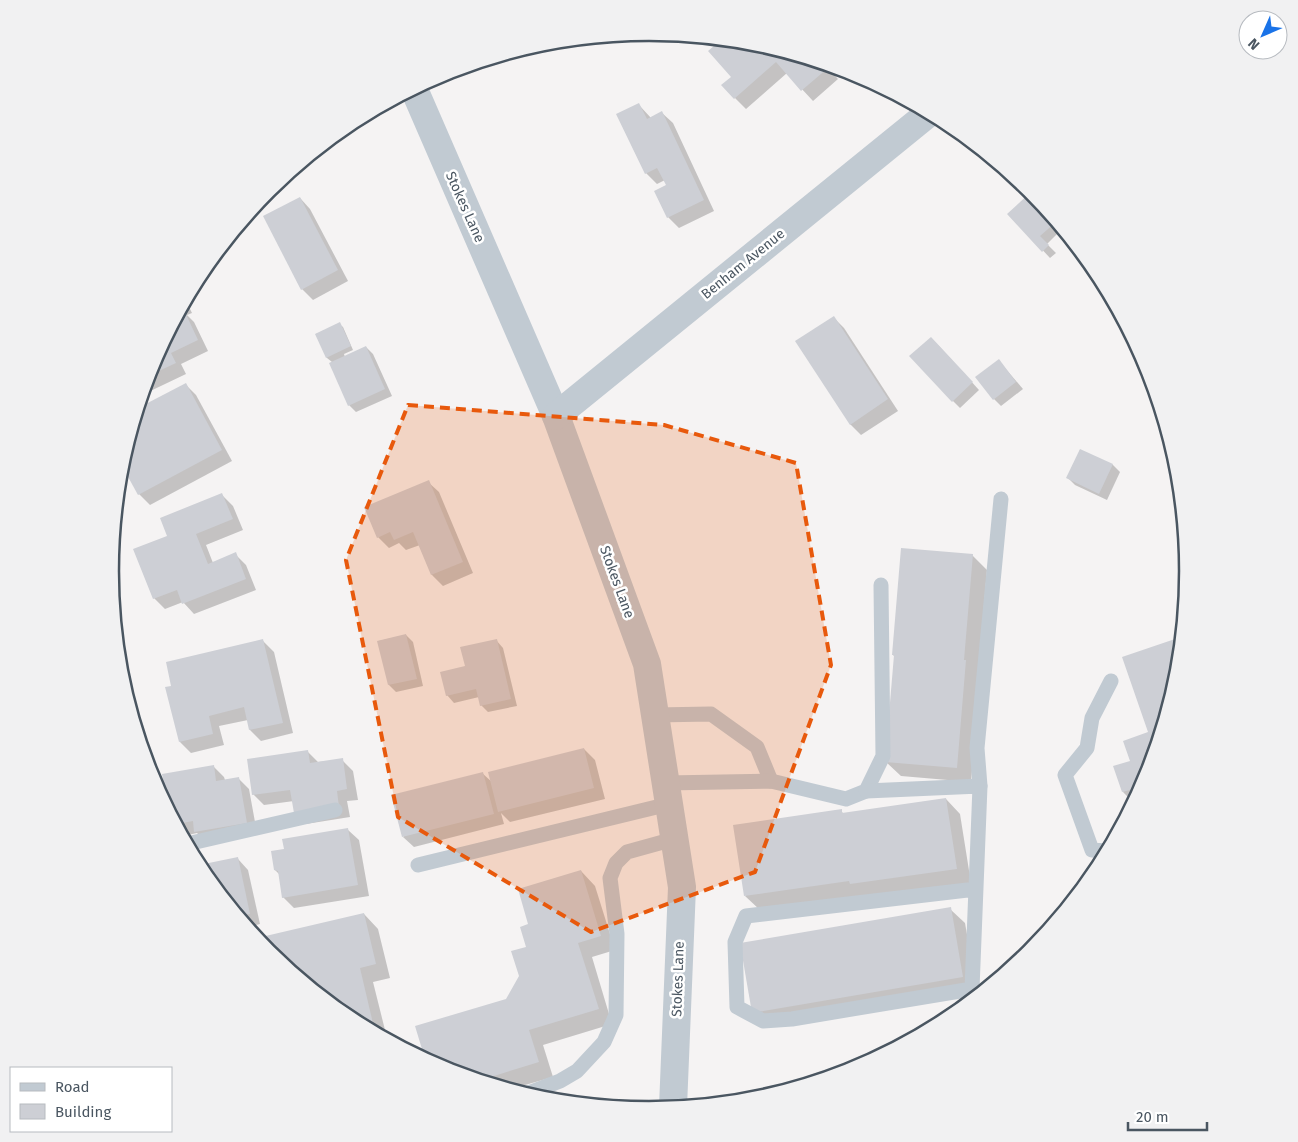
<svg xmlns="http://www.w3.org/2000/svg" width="1298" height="1142" viewBox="0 0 1298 1142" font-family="'Fira Sans',sans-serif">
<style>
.shadow{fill:#0003}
.building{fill:#cdcfd5}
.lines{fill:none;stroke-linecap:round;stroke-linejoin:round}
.lane{stroke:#c1cad2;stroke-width:15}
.street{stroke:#c1cad2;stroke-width:28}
.marked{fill:#e8590c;fill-opacity:0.2;stroke:#e8590c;stroke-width:4;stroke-dasharray:10 6;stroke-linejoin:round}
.labels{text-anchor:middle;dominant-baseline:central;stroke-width:5;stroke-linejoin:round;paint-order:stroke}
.street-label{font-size:14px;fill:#4a5661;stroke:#fff}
.rim{fill:none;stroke:#4a5661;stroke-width:2.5}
</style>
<rect width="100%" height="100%" fill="#f5f3f3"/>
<g class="shadow">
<polygon points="723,40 754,43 824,64 838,79 813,101 787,73 746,109 735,98 732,77 710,51"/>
<polygon points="639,105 651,118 662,113 673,123 714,211 679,228 668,217 667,186 665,180 657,184 646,173"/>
<polygon points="1032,193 1062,229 1047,244 1056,253 1050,258 1009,214"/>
<polygon points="300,198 310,209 348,281 313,300 302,289"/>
<polygon points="186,301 192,313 187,315 194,322 208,351 181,364 186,374 142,395 152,365"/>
<polygon points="833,317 844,328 898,411 861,435 850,424"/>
<polygon points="339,324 343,327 353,350 344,354 345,357 366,347 373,354 392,396 356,412 349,405 332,362 327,358 316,334"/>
<polygon points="938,345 979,390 960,408 953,401"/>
<polygon points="999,361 1023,389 1001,406 994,399"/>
<polygon points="185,384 196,395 232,461 150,505 139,494 122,462"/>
<polygon points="1080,450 1113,465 1120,472 1107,500 1075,485 1068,478"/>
<polygon points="428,482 439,492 473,573 443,586 432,575 420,545 406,550 399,543 389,548 378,537"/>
<polygon points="222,495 233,506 243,530 206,545 213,563 235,554 246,565 256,590 194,614 183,602 165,609 154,598 169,536"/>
<polygon points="972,555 987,570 978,674 980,676 971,782 901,776 886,762 895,657 893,655"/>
<polygon points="406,635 413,642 423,686 396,692 389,685 379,641"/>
<polygon points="496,640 503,648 517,706 488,712 481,705 479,697 454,703 447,695 466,667"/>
<polygon points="1175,640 1180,646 1177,676 1146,777 1133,802 1123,792 1131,762 1150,733"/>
<polygon points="263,641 274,652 293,733 261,741 250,730 248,720 219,726 224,745 191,753 180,742 173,687"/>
<polygon points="584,749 595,760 605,799 510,822 501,813 504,824 414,847 403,837 482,773 492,782"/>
<polygon points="307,751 318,762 342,760 353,771 358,800 347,801 350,817 306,824 294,801 264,805 253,794"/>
<polygon points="213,766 224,777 225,780 238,778 249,789 257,833 206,842 197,833 183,836 182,835 170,811 163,775"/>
<polygon points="946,799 960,814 971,883 760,910 745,896 841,811 844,814"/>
<polygon points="348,830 359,840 369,896 294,908 283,897 279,874 275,870 285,850"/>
<polygon points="238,859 248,870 260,924 248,927 199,867"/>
<polygon points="581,871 595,886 615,950 592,957 612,1024 543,1045 553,1077 511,1089 443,1068 427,1060 417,1027 507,1000 520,976 528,947 530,925"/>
<polygon points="950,909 965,923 977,991 768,1026 753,1012"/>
<polygon points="364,914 378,929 390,978 373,982 387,1038 350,1019 268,952 258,939"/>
</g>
<g class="building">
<polygon points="721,40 754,43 825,64 828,68 801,91 776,62 734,99 721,85 731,77 708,51"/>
<polygon points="639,103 647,119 662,111 704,200 667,218 654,191 666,185 657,168 645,174 616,114"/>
<polygon points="1031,192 1056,222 1040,236 1049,245 1042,252 1007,214"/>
<polygon points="300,197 338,270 301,290 263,216"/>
<polygon points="184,310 198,340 171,353 176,363 148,376 152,365 180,312"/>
<polygon points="834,316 888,399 850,425 795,341"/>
<polygon points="340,322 351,346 326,358 315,334"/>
<polygon points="931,337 973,382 952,402 909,356"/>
<polygon points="366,346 385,389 348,406 329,363"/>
<polygon points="999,359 1016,382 993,400 975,377"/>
<polygon points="186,383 222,450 138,495 121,464 138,408"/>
<polygon points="1080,449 1113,464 1099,494 1066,478"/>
<polygon points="429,480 463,562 431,575 413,532 394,540 390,532 377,538 364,507"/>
<polygon points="222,493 233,519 196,534 208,564 236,552 246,579 182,604 177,590 153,599 133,549 167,536 160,518"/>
<polygon points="901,548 973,554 964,660 966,660 957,768 885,762 894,655 892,655"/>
<polygon points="406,634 417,679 388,685 377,641"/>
<polygon points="263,639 283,723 249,730 244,707 209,716 213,734 179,742 165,687 171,686 166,662"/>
<polygon points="497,639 511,699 480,706 476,689 446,696 440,672 465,666 460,647"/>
<polygon points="1175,639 1180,651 1177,676 1146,777 1136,796 1134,789 1122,792 1113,766 1130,761 1123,741 1148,732 1122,657"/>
<polygon points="584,748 594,788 498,812 488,772"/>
<polygon points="308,750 310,763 343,758 347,789 337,791 339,807 294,813 290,790 252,795 247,759"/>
<polygon points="214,765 216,781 239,777 247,823 194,832 193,821 177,824 168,807 162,774"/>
<polygon points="483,772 494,814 402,837 391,795"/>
<polygon points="946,798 957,869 850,884 849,881 744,896 733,825 842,809 842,813"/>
<polygon points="348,828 358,885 282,898 278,871 274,870 271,851 284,849 282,839"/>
<polygon points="238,857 250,914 239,916 201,870 199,865"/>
<polygon points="581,870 601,936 578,943 599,1009 529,1030 539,1062 481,1080 443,1068 425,1059 415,1026 506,999 519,976 511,951 526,947 520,927 528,924 518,889"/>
<polygon points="951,907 963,977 752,1013 740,943"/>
<polygon points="364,913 376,964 360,968 375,1032 350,1019 268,952 257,938"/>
</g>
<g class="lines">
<g class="lane">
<polyline points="655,715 711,714 757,747 771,781"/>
<polyline points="666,783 771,781 846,799 866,791 883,756 881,585"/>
<polyline points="980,786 977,748 1001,499"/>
<polyline points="866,791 980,786 972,989 792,1019 763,1021 737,1007 735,942 746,916 976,889"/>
<polyline points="187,844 335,810"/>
<polyline points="1107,851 1092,850 1065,775 1087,748 1092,718 1111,681"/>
<polyline points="418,865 669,804"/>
<polyline points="1090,878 1102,861"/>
<polyline points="526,1094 560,1081 577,1071 604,1042 616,1015 617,934 610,878 616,863 627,852 674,839"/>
</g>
<g class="street">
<polyline points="414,89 556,416 647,664 682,887 673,1107"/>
<polyline points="556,416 929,113"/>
</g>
</g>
<path class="marked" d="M 408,405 L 664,425 L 796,463 L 831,665 L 755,872 L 591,932 L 398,817 L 346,560 Z"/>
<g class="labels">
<g class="street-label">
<text transform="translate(465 207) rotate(66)">Stokes Lane</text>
<text transform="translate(743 264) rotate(-39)">Benham Avenue</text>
<text transform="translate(617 582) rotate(70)">Stokes Lane</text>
<text transform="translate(678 979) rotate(-88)">Stokes Lane</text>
</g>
</g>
<path d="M0 0H1298V1142H0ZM119 571a530 530 0 1 1 1060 0a530 530 0 1 1-1060 0Z" fill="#f1f1f2" fill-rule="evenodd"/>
<path class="rim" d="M119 571a530 530 0 1 1 1060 0a530 530 0 1 1-1060 0Z"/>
<rect x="10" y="1067" width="162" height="65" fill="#ffffff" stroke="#b7bbc0"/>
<rect x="20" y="1083" width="25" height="8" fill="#c1cad2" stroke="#b7bbc0"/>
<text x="55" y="1092" font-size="15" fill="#4a5661">Road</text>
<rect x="20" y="1104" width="25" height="15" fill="#cdcfd5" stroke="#b7bbc0"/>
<text x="55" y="1117" font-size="15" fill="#4a5661">Building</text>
<g transform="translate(1263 35) rotate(225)"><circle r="24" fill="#ffffff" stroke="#b7bbc0"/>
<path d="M0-4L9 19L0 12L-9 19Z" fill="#1a73e8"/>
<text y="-8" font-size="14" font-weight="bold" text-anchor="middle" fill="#4a5661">N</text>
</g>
<path d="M1128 1122v8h79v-8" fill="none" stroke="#4a5661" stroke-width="2.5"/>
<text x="1136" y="1122" font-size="15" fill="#4a5661" stroke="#ffffff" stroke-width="4" paint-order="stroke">20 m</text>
</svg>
